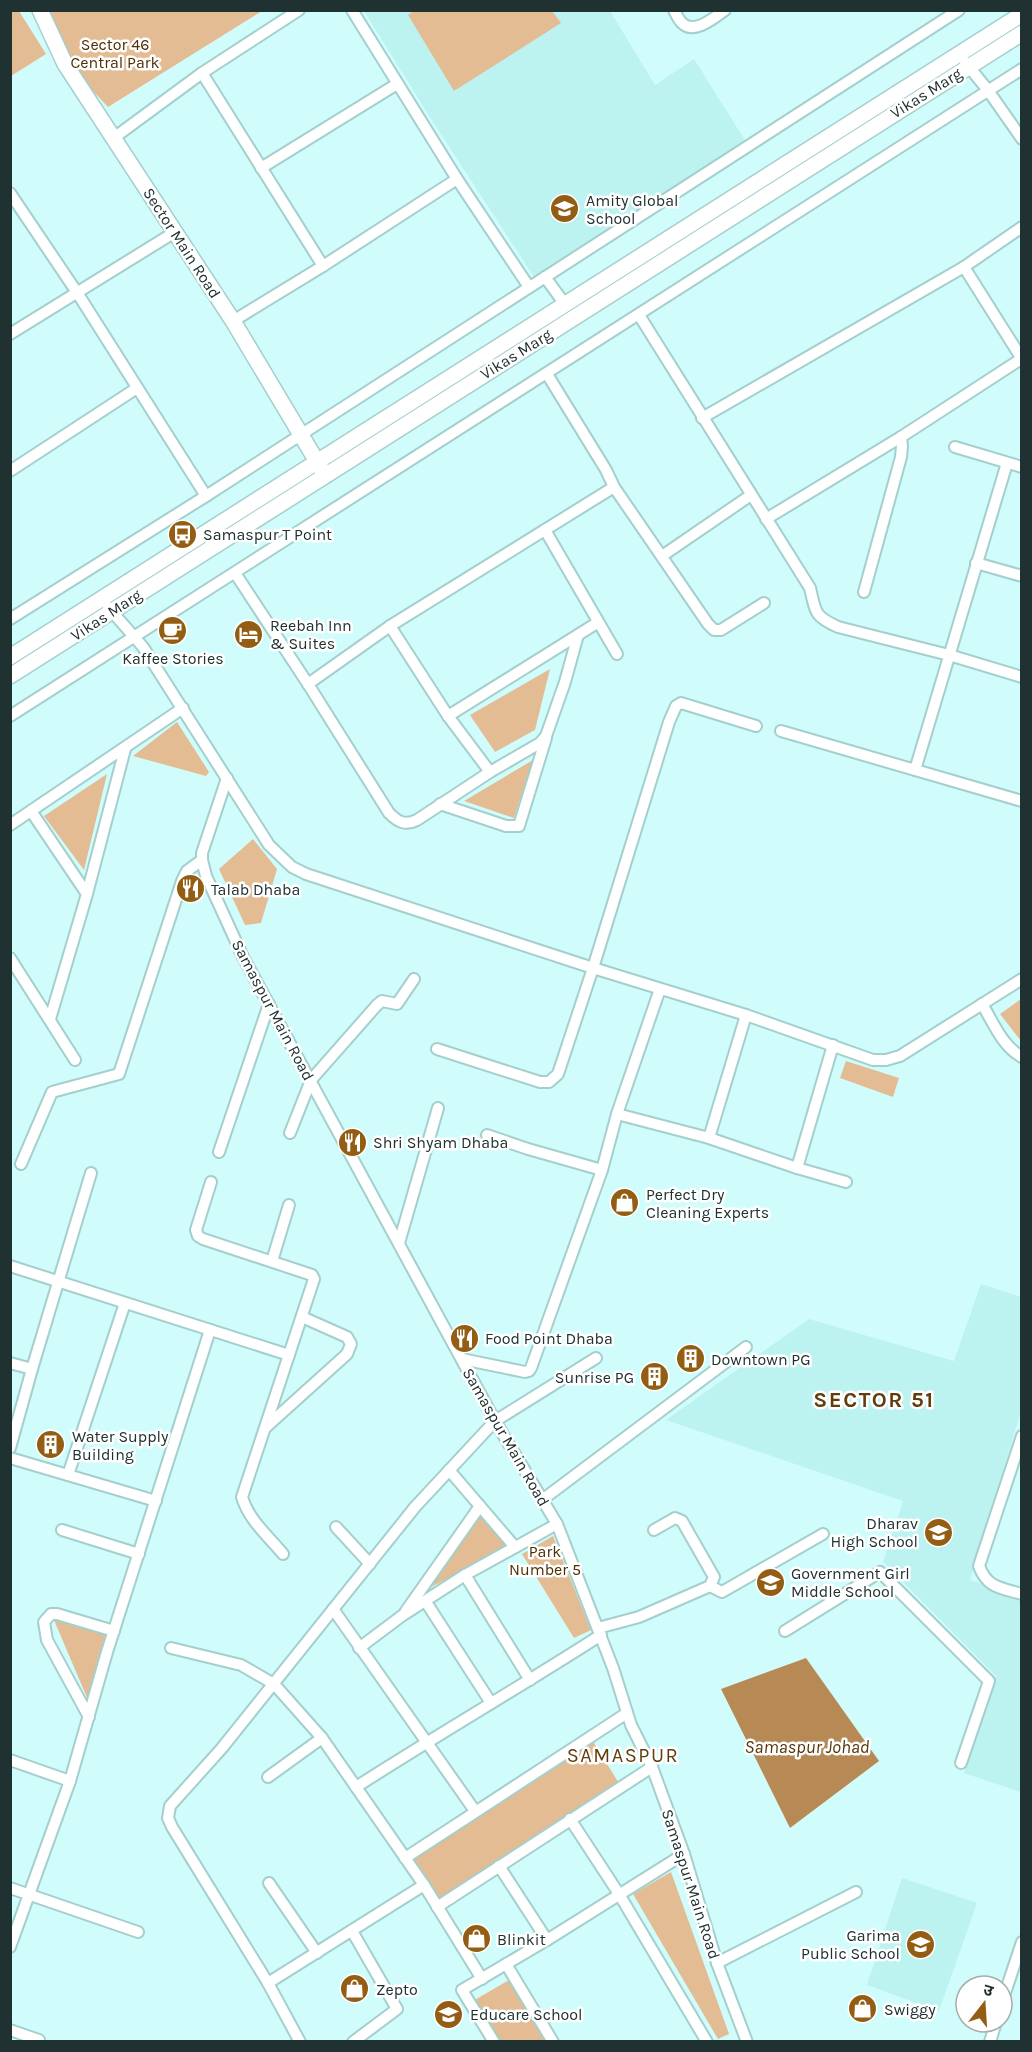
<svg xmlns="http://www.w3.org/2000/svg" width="1032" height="2052" viewBox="0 0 1032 2052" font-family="Karla,'Noto Sans Devanagari',sans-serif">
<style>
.built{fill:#bcf2f0}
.green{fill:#e3bc94}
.water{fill:#b78955}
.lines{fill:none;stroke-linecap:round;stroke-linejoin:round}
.street-casing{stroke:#a3cfcd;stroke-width:14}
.secondary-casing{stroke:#a3cfcd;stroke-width:18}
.street{stroke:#fff;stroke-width:10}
.secondary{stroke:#fff;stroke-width:15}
.labels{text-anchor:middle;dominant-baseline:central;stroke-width:5;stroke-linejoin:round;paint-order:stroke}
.park-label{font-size:16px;fill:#4f2f03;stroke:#fff}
.street-label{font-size:16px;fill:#203131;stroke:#fff}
.poi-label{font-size:16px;fill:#203131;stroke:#fff;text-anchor:start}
.water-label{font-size:18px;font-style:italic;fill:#55350a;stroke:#fff}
.quarter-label{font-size:20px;letter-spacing:1.5px;fill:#623d0b;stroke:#fff}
.district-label{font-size:22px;font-weight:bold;letter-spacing:1.5px;fill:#623d0b;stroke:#fff}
</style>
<rect width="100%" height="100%" fill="#d0fdfb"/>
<g class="built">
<polygon points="364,11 610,11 655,85 694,59 746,142 534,277 431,119"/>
<polygon points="981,1284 1021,1297 1021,1411 970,1580 1021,1597 1021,1792 964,1773 996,1676 883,1562 903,1501 666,1420 809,1319 954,1361"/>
<polygon points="902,1878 977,1903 939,2011 867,1985"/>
</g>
<g class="green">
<polygon points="11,10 19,11 46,54 11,76"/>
<polygon points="415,10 552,11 561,23 454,91 408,15"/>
<polygon points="49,11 262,11 108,107 79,76"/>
<polygon points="550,669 535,730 495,752 470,715"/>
<polygon points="177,722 209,772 206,776 133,756"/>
<polygon points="533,760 514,818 464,801"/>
<polygon points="107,774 84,870 44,816"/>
<polygon points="253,839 277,869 261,923 245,925 219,869"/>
<polygon points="1021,999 1021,1041 1000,1014"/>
<polygon points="846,1061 899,1078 893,1097 840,1078"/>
<polygon points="480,1512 511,1546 425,1590"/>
<polygon points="553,1536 591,1630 574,1638 522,1554"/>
<polygon points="54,1620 105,1635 88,1700"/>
<polygon points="591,1738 620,1785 437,1904 410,1858"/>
<polygon points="671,1872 729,2034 718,2039 633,1894"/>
<polygon points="509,1980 547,2041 498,2041 473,2001"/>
</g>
<polygon class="water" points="806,1658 879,1761 790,1828 721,1689"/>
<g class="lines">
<defs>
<g id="street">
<polyline points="352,10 457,179 529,287"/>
<path d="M 674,10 C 676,14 678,19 682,23 C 694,35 714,18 725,10"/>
<polyline points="965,62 987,89 1022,139"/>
<polyline points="202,73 323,266"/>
<polyline points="115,137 202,73 299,10"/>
<polyline points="261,168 397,84"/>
<polyline points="10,193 78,294 206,496"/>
<polyline points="964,267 1022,359"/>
<polyline points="545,277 564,303"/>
<path d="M 639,315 L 810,588 C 816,613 814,616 838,627 L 949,655 L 1022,677"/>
<polyline points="233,321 323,266 457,179"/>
<polyline points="10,334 175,232"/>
<polyline points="547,374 606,470 614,487 708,624 714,630 721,630 764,603"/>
<polyline points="702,418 964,267 1022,227"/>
<polyline points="955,447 1022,467"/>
<polyline points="10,471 137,388"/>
<polyline points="766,519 901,437 1021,359"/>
<polyline points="545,530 617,654"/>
<polyline points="662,556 751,495"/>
<polyline points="976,563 1022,576"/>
<path d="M 235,573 L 308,684 L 389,813 C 398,822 405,826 417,820 L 490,772 L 540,743 L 546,736 L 565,682 L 578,635"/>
<polyline points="864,592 901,457 902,446 901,437"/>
<polyline points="108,607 143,647 269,845 292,867 306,874 593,968 746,1015 873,1060 886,1060 900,1056 1022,979"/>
<polyline points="10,619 206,496 959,10"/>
<polyline points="390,626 448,716 490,772"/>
<polyline points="308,684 390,626 614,487"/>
<polyline points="10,716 1022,69"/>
<polyline points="448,716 597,623"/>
<polyline points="781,731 1022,801"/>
<polyline points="915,770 1007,463"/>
<polyline points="227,778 202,853 202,860 206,876 243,957 495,1421 557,1524 613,1668 631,1725 652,1767 684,1854 717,1963 747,2042"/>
<polyline points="440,804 506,826 519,826 546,738"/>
<polyline points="31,811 87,894"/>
<polyline points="10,825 183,708"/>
<polyline points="10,958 75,1060"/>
<path d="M 982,1004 C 993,1022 1002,1046 1022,1057"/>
<polyline points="50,1019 87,894 125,749"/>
<polyline points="437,1049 540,1082 549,1082 558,1074 593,968 669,722 676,706 681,703 756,726"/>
<polyline points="617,1114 709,1138 797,1168 846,1182"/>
<polyline points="290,1133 311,1080 377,1005 382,1001 397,1004 414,979"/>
<polyline points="487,1135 528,1149 602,1170"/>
<polyline points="709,1138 746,1015"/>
<polyline points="219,1152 269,1004"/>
<polyline points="21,1164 52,1092 119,1074 182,881 187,871 202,860"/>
<polyline points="797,1168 833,1045"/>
<path d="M 211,1182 L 196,1230 L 198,1236 L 203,1239 L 312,1275 L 314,1279 L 242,1497 C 248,1519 269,1537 283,1554"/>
<polyline points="399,1243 438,1108"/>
<polyline points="272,1261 289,1205"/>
<polyline points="10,1266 289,1355"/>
<polyline points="462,1359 525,1372 529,1371 531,1368 602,1170 617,1114 660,989"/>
<polyline points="10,1363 32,1369"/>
<polyline points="266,1427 347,1354 351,1344 347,1337 302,1317"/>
<path d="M 1022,1436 L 979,1566 C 987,1588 1001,1588 1022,1594"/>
<polyline points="10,1448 32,1369 91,1173"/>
<polyline points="10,1458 156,1501"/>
<polyline points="449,1470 515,1547"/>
<polyline points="68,1475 125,1303"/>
<polyline points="542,1500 746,1347"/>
<polyline points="336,1527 370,1564"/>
<polyline points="62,1530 139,1554"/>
<polyline points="465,1575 530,1680"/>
<polyline points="710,1586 722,1592 823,1534"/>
<polyline points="426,1602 491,1703"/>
<polyline points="333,1609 475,1811"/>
<polyline points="406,1611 480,1506"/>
<polyline points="598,1628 639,1617 710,1586 714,1577 682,1521 675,1518 654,1530"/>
<polyline points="785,1631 880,1572 989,1681 961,1763"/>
<polyline points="171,1648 241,1665 274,1684 322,1738 424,1885 482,1979"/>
<polyline points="359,1648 403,1615 465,1575 557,1524"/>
<polyline points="89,1717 47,1640 44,1622 51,1614 57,1614 114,1631"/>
<polyline points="10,1760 70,1781"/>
<polyline points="268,1777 322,1738"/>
<path d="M 356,1787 C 437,1735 520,1687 601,1635"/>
<polyline points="570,1819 619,1894 707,2042"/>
<polyline points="405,1858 627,1713"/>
<polyline points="499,1866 547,1940"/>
<polyline points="269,1883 317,1953"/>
<polyline points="10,1888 138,1932"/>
<polyline points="437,1907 652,1767"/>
<polyline points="352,1931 397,2009 353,2042"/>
<polyline points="10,1947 70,1781 107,1652 210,1330"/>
<polyline points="717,1963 856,1892"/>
<polyline points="506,1964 553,2042"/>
<polyline points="268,1983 424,1885"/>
<polyline points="1002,2002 1022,1942"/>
<polyline points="10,2030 39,2040"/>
<polyline points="300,2042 268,1983 172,1827 168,1818 170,1806 222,1748 415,1507 495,1421 596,1358"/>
<polyline points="494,2042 462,1990 547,1940 684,1854"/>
<polyline points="990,2042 996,2022"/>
</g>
<g id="secondary">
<polyline points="40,10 65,64 233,321 322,470"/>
<polyline points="10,657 1022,14"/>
<polyline points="10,676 1022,33"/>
</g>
</defs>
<use href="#street" class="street-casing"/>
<use href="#secondary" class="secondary-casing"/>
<use href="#street" class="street"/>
<use href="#secondary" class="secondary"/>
</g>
<defs>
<symbol id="school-disc" viewBox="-11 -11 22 22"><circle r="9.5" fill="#935e14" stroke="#fff"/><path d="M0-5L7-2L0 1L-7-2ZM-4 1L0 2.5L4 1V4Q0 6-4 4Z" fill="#fff"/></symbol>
<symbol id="bus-disc" viewBox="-11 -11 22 22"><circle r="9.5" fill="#935e14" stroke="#fff"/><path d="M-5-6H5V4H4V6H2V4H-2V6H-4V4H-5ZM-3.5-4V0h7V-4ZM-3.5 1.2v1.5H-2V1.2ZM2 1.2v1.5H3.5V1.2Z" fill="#fff"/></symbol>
<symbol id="cafe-disc" viewBox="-11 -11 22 22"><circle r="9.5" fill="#935e14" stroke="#fff"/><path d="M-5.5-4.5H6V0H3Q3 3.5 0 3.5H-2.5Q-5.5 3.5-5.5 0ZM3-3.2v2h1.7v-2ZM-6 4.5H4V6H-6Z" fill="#fff"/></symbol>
<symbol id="hotel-disc" viewBox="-11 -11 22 22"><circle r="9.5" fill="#935e14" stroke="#fff"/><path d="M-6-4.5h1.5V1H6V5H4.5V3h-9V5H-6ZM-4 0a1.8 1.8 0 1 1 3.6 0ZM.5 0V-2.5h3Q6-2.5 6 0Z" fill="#fff"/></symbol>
<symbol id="restaurant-disc" viewBox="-11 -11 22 22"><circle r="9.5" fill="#935e14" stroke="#fff"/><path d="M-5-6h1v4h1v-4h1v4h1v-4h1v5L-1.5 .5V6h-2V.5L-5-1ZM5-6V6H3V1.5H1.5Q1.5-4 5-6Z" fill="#fff"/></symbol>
<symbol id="shop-disc" viewBox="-11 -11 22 22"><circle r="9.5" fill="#935e14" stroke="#fff"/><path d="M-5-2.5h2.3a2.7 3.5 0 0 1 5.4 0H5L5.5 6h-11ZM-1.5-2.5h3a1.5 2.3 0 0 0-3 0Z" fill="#fff"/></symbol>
<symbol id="building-disc" viewBox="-11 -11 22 22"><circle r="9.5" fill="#935e14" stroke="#fff"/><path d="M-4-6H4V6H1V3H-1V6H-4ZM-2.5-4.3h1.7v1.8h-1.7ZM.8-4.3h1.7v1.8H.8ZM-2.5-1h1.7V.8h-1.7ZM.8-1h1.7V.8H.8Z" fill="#fff"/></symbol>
</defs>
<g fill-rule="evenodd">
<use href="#school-disc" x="548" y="192" width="33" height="33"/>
<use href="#bus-disc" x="166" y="518" width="33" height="33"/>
<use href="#cafe-disc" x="156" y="614" width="33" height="33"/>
<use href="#hotel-disc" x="232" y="618" width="33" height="33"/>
<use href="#restaurant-disc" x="174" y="872" width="33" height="33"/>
<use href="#restaurant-disc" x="336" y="1126" width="33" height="33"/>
<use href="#shop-disc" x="608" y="1186" width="33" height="33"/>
<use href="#restaurant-disc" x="448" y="1322" width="33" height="33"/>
<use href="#building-disc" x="674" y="1342" width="33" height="33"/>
<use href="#building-disc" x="638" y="1360" width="33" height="33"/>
<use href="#building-disc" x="34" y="1428" width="33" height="33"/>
<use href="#school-disc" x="922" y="1516" width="33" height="33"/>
<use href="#school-disc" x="754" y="1566" width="33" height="33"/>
<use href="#shop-disc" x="460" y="1922" width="33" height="33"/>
<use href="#school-disc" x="904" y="1928" width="33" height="33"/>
<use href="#shop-disc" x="338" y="1972" width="33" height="33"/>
<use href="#shop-disc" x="846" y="1992" width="33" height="33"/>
<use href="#school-disc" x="432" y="1998" width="33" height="33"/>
</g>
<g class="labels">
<g class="park-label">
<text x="115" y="44">Sector 46<tspan x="115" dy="18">Central Park</tspan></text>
<text x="545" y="1551">Park<tspan x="545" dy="18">Number 5</tspan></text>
</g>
<g class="street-label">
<text transform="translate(926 93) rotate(-32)">Vikas Marg</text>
<text transform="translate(182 243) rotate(57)">Sector Main Road</text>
<text transform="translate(516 354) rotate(-32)">Vikas Marg</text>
<text transform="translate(106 615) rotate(-33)">Vikas Marg</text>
<text transform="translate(273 1010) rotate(62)">Samaspur Main Road</text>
<text transform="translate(506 1437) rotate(60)">Samaspur Main Road</text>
<text transform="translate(691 1884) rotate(72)">Samaspur Main Road</text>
</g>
<g class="poi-label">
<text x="586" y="200">Amity Global<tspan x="586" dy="18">School</tspan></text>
<text x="203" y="534">Samaspur T Point</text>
<text x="270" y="625">Reebah Inn<tspan x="270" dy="18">&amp; Suites</tspan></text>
<text x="173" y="658" text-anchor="middle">Kaffee Stories</text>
<text x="211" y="889">Talab Dhaba</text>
<text x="373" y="1142">Shri Shyam Dhaba</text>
<text x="646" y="1194">Perfect Dry<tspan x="646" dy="18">Cleaning Experts</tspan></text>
<text x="485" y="1338">Food Point Dhaba</text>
<text x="711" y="1359">Downtown PG</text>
<text x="634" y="1377" text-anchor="end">Sunrise PG</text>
<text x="72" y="1436">Water Supply<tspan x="72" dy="18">Building</tspan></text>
<text x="918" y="1523" text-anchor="end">Dharav<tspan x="918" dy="18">High School</tspan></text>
<text x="791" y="1573">Government Girl<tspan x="791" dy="18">Middle School</tspan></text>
<text x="900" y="1935" text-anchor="end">Garima<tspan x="900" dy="18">Public School</tspan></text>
<text x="497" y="1939">Blinkit</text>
<text x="376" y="1989">Zepto</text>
<text x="884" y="2009">Swiggy</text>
<text x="470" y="2014">Educare School</text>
</g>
<g class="water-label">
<text x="807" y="1747">Samaspur Johad</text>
</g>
<g class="quarter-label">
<text x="623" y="1755">SAMASPUR</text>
</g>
<g class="district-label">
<text x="874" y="1400">SECTOR 51</text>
</g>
</g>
<rect width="1032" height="2052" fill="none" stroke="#203131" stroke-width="24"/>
<g transform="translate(984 2004) rotate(17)"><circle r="28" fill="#ffffff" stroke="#a6adad" stroke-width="1.5"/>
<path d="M0-4.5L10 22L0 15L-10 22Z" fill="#935e14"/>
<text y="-9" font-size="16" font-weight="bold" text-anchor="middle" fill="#203131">उ</text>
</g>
</svg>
